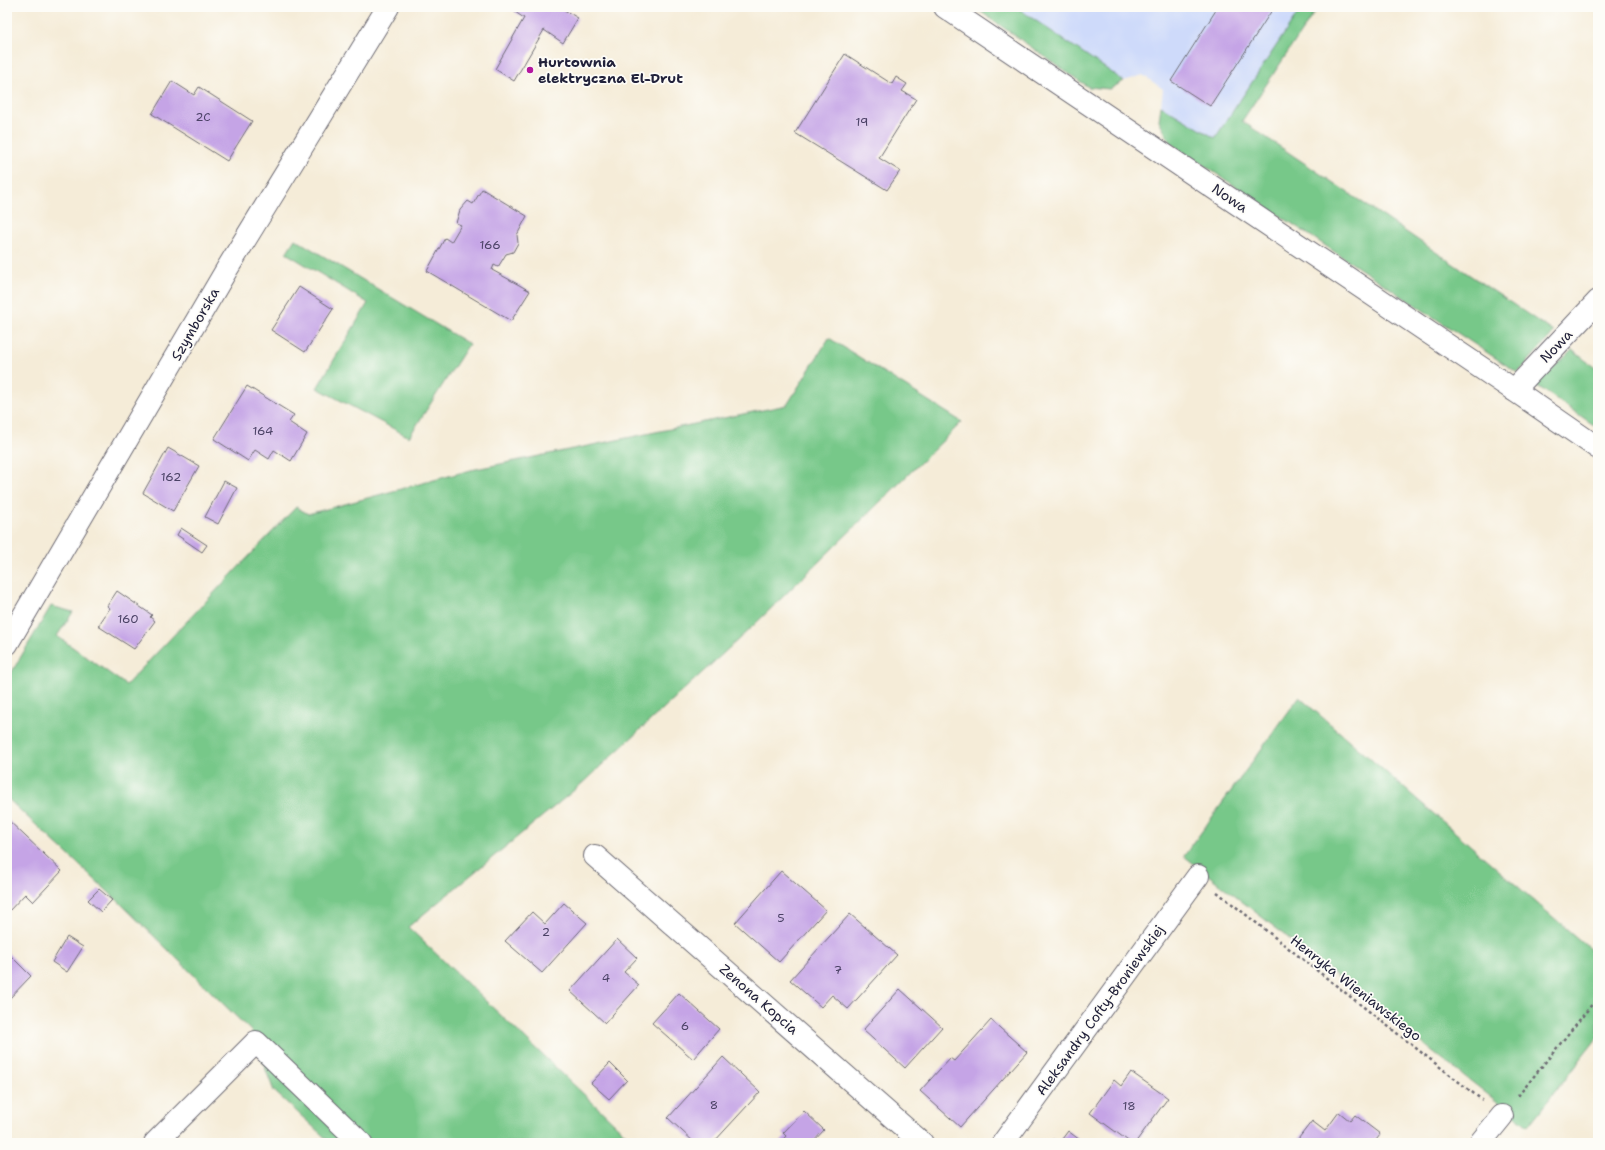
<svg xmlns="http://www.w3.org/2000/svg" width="1605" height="1150" viewBox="0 0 1605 1150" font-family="'Shantell Sans',sans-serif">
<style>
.built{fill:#cedafa}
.green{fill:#77c889;stroke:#4c7562}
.building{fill:#c5a4e6}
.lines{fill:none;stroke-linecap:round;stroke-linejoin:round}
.street-casing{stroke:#6c6972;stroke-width:24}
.secondary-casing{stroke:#6c6972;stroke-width:24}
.path{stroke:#6c6972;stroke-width:2.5;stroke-dasharray:3 3;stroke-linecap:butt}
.street{stroke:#fff;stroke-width:22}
.secondary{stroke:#fff;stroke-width:22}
.poi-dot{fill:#b5179e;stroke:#fdfcf7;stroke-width:1.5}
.labels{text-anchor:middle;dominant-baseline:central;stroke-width:3.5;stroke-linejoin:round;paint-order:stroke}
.number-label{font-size:12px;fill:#4b4266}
.poi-label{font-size:14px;font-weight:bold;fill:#22223b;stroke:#fdfcf7;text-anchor:start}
.street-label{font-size:14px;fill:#22223b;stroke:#fdfcf7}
</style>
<rect width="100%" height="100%" fill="#fdfcf7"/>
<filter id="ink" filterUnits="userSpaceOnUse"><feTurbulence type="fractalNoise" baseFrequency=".025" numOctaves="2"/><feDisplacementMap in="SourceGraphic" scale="8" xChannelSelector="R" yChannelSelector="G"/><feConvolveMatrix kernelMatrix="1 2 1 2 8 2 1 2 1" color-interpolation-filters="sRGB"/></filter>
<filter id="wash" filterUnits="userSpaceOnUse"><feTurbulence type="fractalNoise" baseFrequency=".012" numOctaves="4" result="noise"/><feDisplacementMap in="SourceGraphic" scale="16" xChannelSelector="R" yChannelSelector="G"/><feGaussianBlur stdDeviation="0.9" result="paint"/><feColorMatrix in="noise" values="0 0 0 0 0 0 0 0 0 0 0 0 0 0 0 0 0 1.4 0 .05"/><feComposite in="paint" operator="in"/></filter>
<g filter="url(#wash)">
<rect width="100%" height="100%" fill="#f5ecd8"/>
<polygon class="built" points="1016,7 1302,7 1215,138 1161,106 1163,89 1143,75 1124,81"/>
<g class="green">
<polygon points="974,7 1016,7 1124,81 1110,89 1088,87"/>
<polygon points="1302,7 1318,7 1242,121 1554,332 1518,373 1170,143 1159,120 1161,106 1215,138"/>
<polygon points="295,239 469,344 409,437 317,388 368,303 286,253"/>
<polygon points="829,338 962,422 753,626 578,787 408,927 635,1143 331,1143 274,1091 251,1031 118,901 7,798 7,680 51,606 73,612 57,636 126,685 296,507 308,514 471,470 787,405"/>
<polygon points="1572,350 1598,370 1598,428 1536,385"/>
<polygon points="1299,697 1598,956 1598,1037 1528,1126 1184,856"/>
</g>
<g id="blocks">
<g class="building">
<polygon points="518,7 559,7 578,18 563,43 544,30 514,81 495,69 524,18 515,12"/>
<polygon points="1218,7 1274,7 1210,106 1171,81"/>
<polygon points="845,54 892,84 896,77 907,84 902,91 916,99 879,158 900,171 887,190 795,133"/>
<polygon points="172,81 194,95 199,87 252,121 227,161 152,114"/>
<polygon points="482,189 527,216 517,235 518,243 513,252 506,254 498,267 494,265 492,270 530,291 511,321 427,271 445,238 451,242 461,225 456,223 460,210 468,201 473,204"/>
<polygon points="299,287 333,309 305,352 271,330"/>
<polygon points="247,386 294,415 289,422 307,434 291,461 274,450 269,459 255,450 248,461 214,439"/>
<polygon points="168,448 199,466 173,511 143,493"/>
<polygon points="224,481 237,488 218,524 205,517"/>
<polygon points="181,528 207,545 202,552 177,535"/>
<polygon points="117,591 152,615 150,617 155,621 134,649 98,626 110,608 107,606"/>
<polygon points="7,819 62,871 33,902 25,894 8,912"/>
<polygon points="781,871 826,910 779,962 735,923"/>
<polygon points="99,889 112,900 101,912 88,900"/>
<polygon points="564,903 587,923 542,973 505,941 532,912 545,924"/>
<polygon points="850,914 897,955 848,1009 832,995 821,1007 790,980"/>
<polygon points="67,937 83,947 67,972 52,962"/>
<polygon points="617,939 637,958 624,972 639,985 605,1023 570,991"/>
<polygon points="7,952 31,976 7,1001"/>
<polygon points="900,989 942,1027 905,1068 863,1030"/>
<polygon points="679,993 719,1029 693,1059 652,1023"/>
<polygon points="991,1020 1027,1052 960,1127 920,1091 950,1058 954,1061"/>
<polygon points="723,1057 760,1092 713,1143 695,1143 668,1118"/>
<polygon points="610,1063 627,1080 609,1099 591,1083"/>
<polygon points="1131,1072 1168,1098 1135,1143 1131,1143 1090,1113 1114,1080 1121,1086"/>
<polygon points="804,1111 824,1130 813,1142 814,1143 780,1143 786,1136 783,1133"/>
<polygon points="1339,1112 1350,1121 1355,1115 1380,1134 1373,1143 1291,1143 1293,1141 1295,1143 1312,1121 1325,1131"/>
<polygon points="1068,1131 1084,1143 1051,1143 1053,1139 1059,1143"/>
</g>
</g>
</g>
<g filter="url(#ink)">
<use href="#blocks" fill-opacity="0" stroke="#6c6972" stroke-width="1"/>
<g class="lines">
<defs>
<g id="street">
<polyline points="945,7 1514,390 1598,448"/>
<polyline points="1514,390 1598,301"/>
<polyline points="595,856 922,1143"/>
<polyline points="155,1143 256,1042 361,1143"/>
<polyline points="1003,1143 1198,876"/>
<polyline points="1480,1143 1502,1116"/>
</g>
<polyline id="secondary" points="7,644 227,269 388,7"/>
</defs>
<use href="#street" class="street-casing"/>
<use href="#secondary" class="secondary-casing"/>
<g class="path">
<polyline points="1217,892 1482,1100"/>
<polyline points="1518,1096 1598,997"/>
</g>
<use href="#street" class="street"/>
<use href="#secondary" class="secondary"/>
</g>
</g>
<circle class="poi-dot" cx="530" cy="70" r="4"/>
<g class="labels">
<g class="number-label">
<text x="203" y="117">2C</text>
<text x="862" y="122">19</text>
<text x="490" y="245">166</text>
<text x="263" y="431">164</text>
<text x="171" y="477">162</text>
<text x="128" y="619">160</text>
<text x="781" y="918">5</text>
<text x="546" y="932">2</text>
<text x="838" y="970">7</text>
<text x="606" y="978">4</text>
<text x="685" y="1026">6</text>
<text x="714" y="1105">8</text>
<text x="1129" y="1106">18</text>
</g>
<g class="poi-label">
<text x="538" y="62">Hurtownia<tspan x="538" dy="16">elektryczna El-Drut</tspan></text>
</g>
<g class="street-label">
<text transform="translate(1230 198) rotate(34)">Nowa</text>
<text transform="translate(195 324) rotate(-60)">Szymborska</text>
<text transform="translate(1556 346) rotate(-46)">Nowa</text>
<text transform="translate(1356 988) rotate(38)">Henryka Wieniawskiego</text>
<text transform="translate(759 999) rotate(41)">Zenona Kopcia</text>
<text transform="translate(1100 1010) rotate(-54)">Aleksandry Cofty-Broniewskiej</text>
</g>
</g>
<rect width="1605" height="1150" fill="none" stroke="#fdfcf7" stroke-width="24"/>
</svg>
